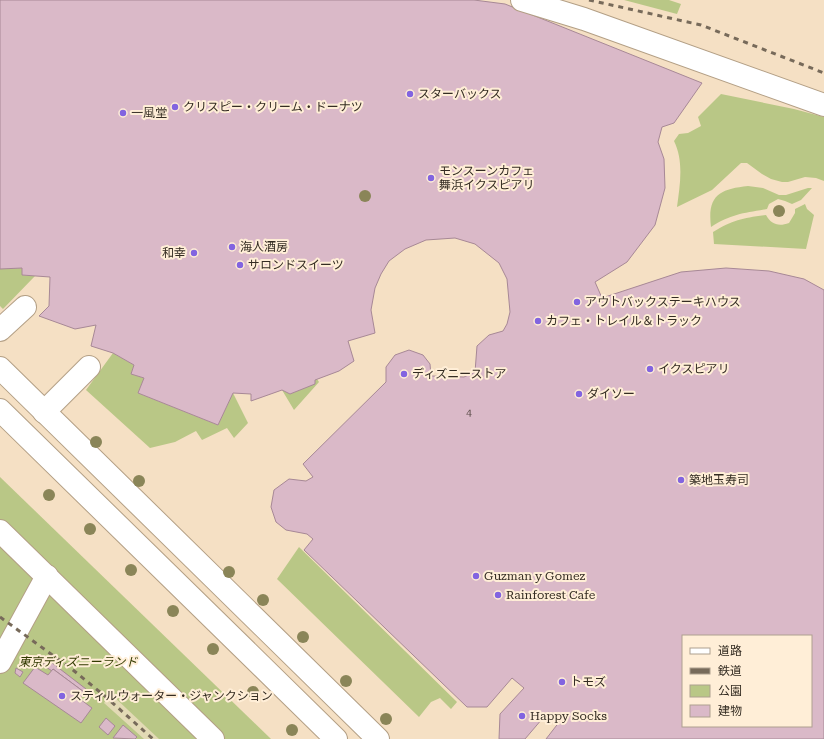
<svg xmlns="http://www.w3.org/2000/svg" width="824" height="739" viewBox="0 0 824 739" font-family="'Roboto Serif','Noto Sans JP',serif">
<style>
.green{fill:#b9c786}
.sand{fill:#e3dab5}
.building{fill:#dab9c8;stroke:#a78896;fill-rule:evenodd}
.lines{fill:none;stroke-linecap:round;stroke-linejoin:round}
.minor-casing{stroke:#b39f85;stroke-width:24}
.minor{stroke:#fff;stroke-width:22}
.rail{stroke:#776a5a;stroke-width:3;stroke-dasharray:5 5;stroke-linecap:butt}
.tree{fill:#8a8558}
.poi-dot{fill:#8264e0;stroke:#ffeed7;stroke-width:1.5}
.labels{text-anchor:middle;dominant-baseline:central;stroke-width:4;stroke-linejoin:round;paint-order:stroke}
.number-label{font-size:10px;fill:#5e4f4c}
.poi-label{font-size:12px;fill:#342c22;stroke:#ffeed7;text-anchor:start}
.park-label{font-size:12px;font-style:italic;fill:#323a00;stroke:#ffeed7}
</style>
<rect width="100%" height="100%" fill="#f5e0c4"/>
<g class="green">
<polygon points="624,0 669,0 681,4 677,14"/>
<path d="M 721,94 L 794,109 L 824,117 L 824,181 L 816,178 L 805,177 L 788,182 L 782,182 L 771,179 L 762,174 L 747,163 L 741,163 L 712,190 L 677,207 C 680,185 684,161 674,141 L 679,134 L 688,133 L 701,126 L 698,117 Z"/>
<path d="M 748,186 L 763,188 L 779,195 L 786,195 L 808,188 L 812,188 L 801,200 L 792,204 L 785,201 L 778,199 L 769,204 L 767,209 C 744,213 731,214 711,227 C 707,195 720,189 748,186 Z"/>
<path d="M 805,204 L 807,209 L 814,215 L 806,249 L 714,244 L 713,232 C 733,220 743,218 766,215 C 771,224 778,227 789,223 L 795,213 L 795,209 Z"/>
<polygon points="0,258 22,268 22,275 35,276 3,309 0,306"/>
<polygon points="113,353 134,365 131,374 144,378 138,393 218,425 233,393 248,423 234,438 227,428 202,440 196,431 175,442 150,448 86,390"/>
<polygon points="317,379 319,382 294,410 282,390 290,394 314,384 315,380"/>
<polygon points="0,477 271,739 0,739"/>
<polygon points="299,547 457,702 451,709 440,698 431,702 419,717 277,579"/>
</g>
<polygon class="sand" points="111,694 159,739 144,739 104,703"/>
<g class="building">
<path d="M 0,0 L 474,0 L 505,4 L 702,83 L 674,123 L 662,127 L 658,142 L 664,159 L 665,188 L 655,225 L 627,262 L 595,282 L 602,298 L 681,272 L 726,268 L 769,271 L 804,279 L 824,290 L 824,739 L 546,739 L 560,721 L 548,712 L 525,739 L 499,739 L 500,714 L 524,688 L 512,678 L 487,707 L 467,707 L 304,550 L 313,539 L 307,534 L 286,530 L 276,522 L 271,507 L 274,490 L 289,479 L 306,481 L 313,477 L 303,464 L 386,382 L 386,367 L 395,355 L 409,350 L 423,355 L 430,364 L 431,376 L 464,377 L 475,372 L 477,346 L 489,335 L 503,331 L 507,324 L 510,312 L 507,279 L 499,263 L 475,244 L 455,238 L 426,240 L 405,249 L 389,261 L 381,274 L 375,288 L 371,310 L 375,333 L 348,341 L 354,361 L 339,371 L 315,380 L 315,384 L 290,394 L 282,390 L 251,401 L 251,394 L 233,393 L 218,425 L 138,393 L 144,378 L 131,374 L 134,365 L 113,353 L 91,346 L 96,325 L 75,329 L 39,316 L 49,306 L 50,277 L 22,275 L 22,268 L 0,269 ZM 683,636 L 811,636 L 811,726 L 683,726 Z"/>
<polygon points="47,659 86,689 84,692 53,669 52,671 43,665"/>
<polygon points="35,667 48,675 53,669 84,692 80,699 92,708 81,723 23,683"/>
<polygon points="16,668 23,672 20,677 15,673"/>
<polygon points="106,718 115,726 108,735 99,727"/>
<polygon points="123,725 137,737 135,739 113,738"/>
</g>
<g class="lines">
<defs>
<g id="minor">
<polyline points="522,0 584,19 824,105"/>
<polyline points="0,330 25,307"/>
<polyline points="0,368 378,739"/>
<polyline points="0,410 336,739"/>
<polyline points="44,412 89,367"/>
<polyline points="0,531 213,739"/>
<polyline points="0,662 47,576"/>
</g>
</defs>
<use href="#minor" class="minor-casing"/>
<use href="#minor" class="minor"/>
<g class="rail">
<polyline points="589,0 701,25 824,73"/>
<polyline points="0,617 73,670 106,697 153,739"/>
</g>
</g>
<g class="tree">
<circle cx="365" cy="196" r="6"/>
<circle cx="779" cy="211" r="6"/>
<circle cx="96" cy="442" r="6"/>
<circle cx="139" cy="481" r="6"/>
<circle cx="49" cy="495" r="6"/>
<circle cx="90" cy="529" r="6"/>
<circle cx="131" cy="570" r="6"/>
<circle cx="229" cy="572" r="6"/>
<circle cx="263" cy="600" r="6"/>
<circle cx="173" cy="611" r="6"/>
<circle cx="303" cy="637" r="6"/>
<circle cx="213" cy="649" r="6"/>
<circle cx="346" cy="681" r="6"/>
<circle cx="253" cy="692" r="6"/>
<circle cx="386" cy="719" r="6"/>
<circle cx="292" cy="730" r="6"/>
</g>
<g class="poi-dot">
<circle cx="410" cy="94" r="4"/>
<circle cx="175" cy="107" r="4"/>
<circle cx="123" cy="113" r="4"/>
<circle cx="431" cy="178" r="4"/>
<circle cx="232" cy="247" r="4"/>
<circle cx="194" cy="253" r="4"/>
<circle cx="240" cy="265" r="4"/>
<circle cx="577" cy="302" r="4"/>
<circle cx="538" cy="321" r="4"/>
<circle cx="650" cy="369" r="4"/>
<circle cx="404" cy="374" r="4"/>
<circle cx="579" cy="394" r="4"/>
<circle cx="681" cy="480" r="4"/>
<circle cx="476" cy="576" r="4"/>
<circle cx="498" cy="595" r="4"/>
<circle cx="562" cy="682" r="4"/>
<circle cx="62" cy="696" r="4"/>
<circle cx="522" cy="716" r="4"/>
</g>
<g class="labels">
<g class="number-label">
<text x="469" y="412">4</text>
</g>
<g class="poi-label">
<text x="418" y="94">スターバックス</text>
<text x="183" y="107">クリスピー・クリーム・ドーナツ</text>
<text x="131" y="113">一風堂</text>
<text x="439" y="171">モンスーンカフェ<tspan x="439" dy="14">舞浜イクスピアリ</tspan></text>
<text x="240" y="247">海人酒房</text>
<text x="186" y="253" text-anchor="end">和幸</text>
<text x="248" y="265">サロンドスイーツ</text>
<text x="585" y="302">アウトバックステーキハウス</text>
<text x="546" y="321">カフェ・トレイル＆トラック</text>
<text x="658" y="369">イクスピアリ</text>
<text x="412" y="374">ディズニーストア</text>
<text x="587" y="394">ダイソー</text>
<text x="689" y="480">築地玉寿司</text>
<text x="484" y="576">Guzman y Gomez</text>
<text x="506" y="595">Rainforest Cafe</text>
<text x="570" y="682">トモズ</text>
<text x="70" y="696">スティルウォーター・ジャンクション</text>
<text x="530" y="716">Happy Socks</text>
</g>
<g class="park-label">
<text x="78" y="662">東京ディズニーランド</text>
</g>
</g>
<rect x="682" y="635" width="130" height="92" fill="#ffeed7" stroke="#aea08f"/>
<rect x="690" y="648" width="20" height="6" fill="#ffffff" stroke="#aea08f"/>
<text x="718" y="655" font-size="12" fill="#342c22">道路</text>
<rect x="690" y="668" width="20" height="6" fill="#776a5a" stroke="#aea08f"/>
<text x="718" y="675" font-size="12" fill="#342c22">鉄道</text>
<rect x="690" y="685" width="20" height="12" fill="#b9c786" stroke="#aea08f"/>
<text x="718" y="695" font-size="12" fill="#342c22">公園</text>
<rect x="690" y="705" width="20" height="12" fill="#dab9c8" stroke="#aea08f"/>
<text x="718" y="715" font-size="12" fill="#342c22">建物</text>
</svg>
